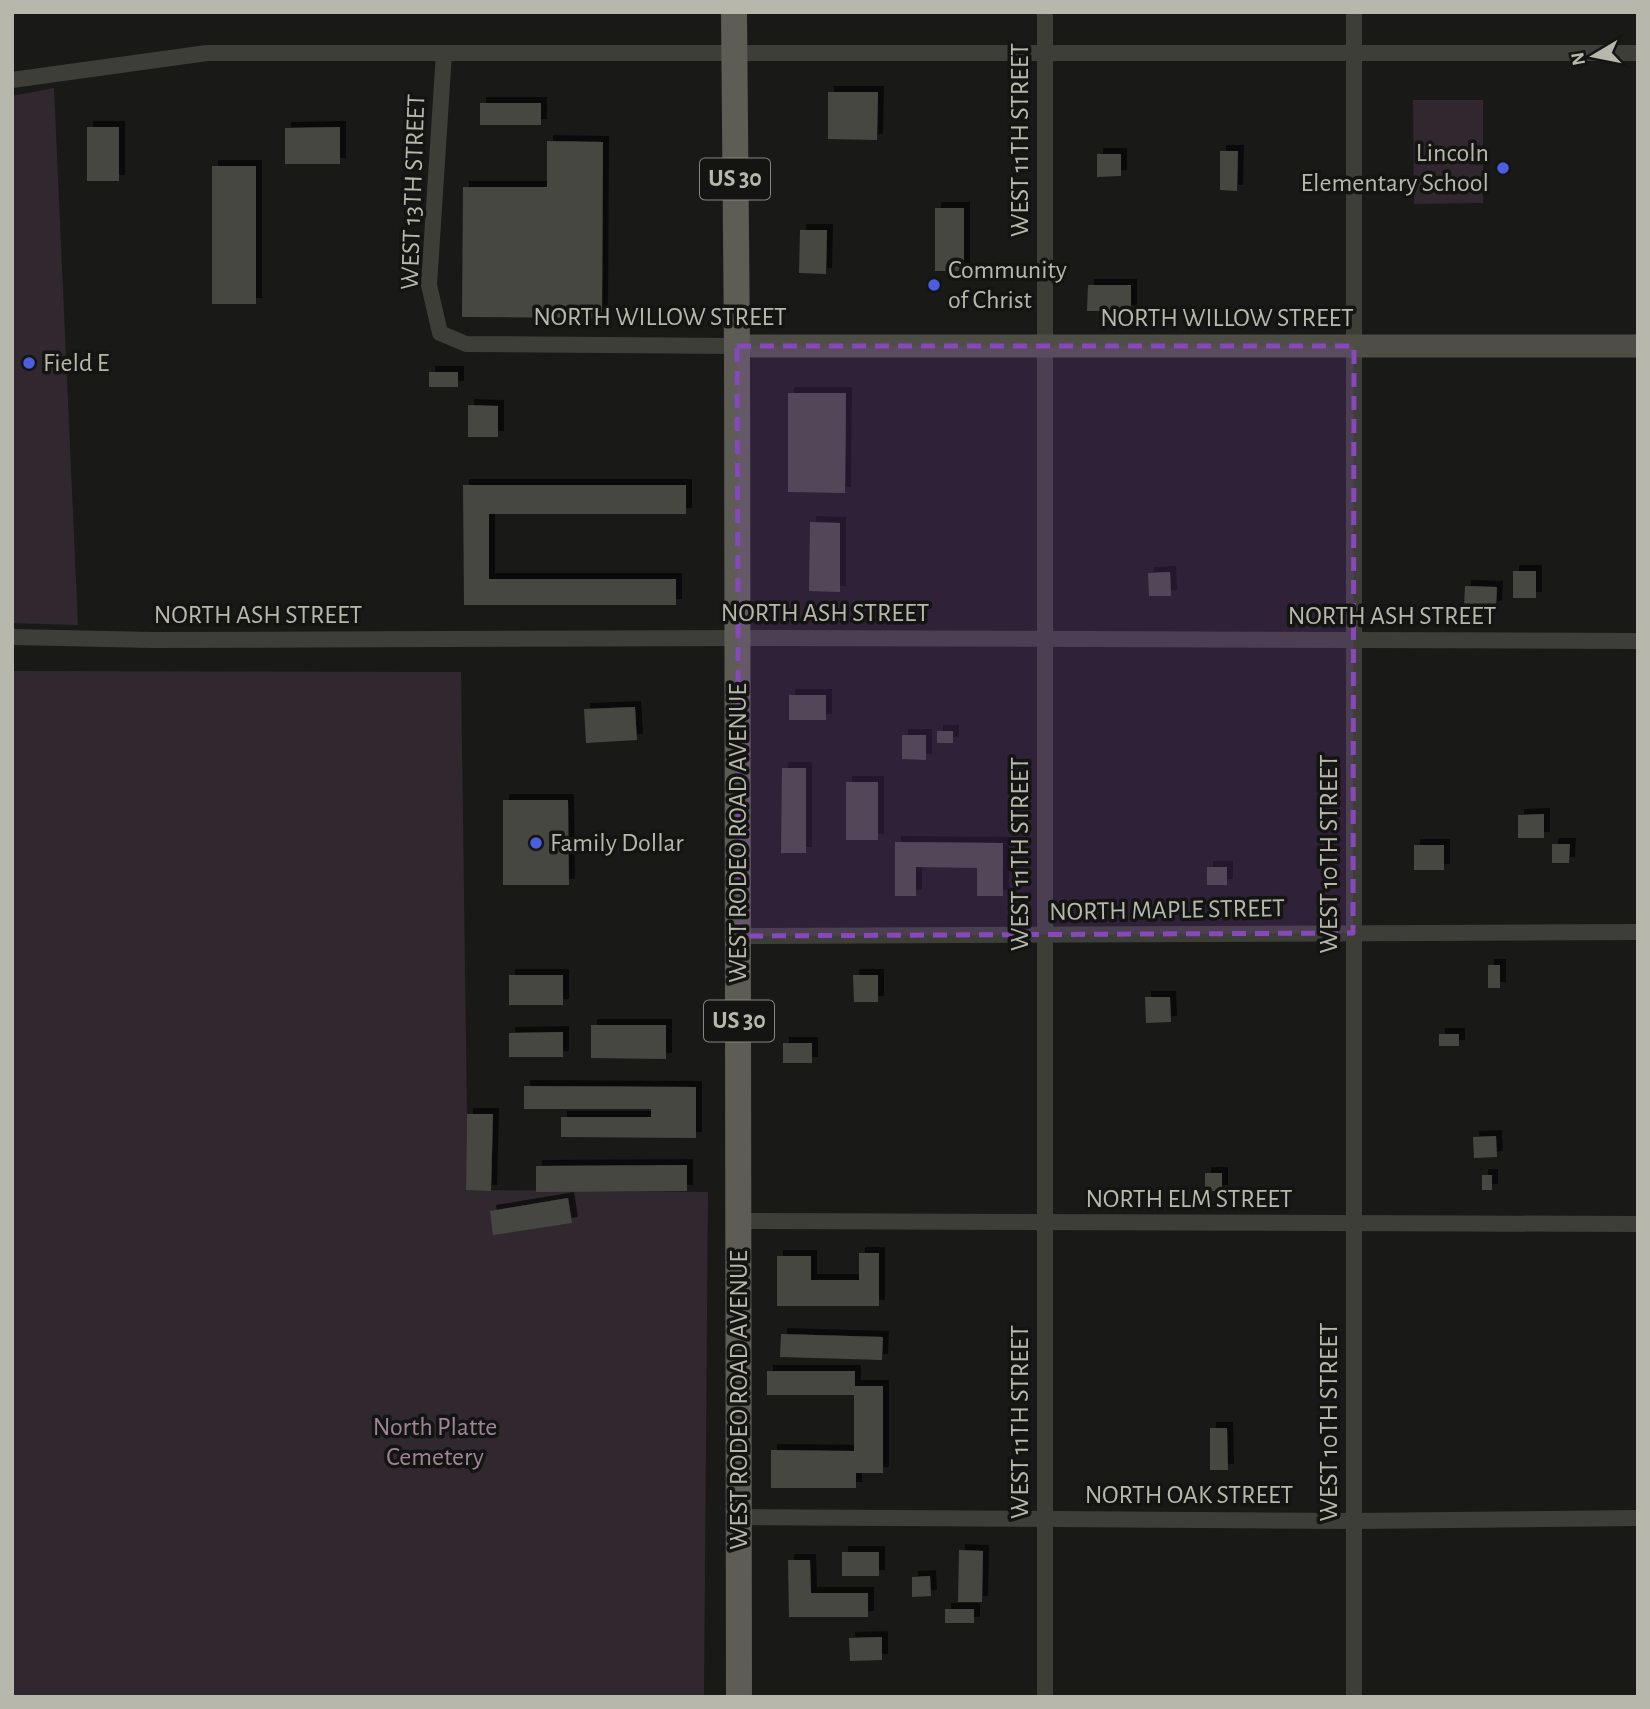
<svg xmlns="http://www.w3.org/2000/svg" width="1650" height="1709" viewBox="0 0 1650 1709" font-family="'Alegreya Sans',sans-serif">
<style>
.green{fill:#30282e}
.building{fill:#464642;filter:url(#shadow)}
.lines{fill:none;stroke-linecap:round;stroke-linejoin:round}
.street{stroke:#3e3e39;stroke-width:16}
.secondary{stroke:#4e4e47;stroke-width:23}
.primary{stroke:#5d5d55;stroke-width:26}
.marked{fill:#8748bb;fill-opacity:0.2;stroke:#8748bb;stroke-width:5;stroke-dasharray:14 9;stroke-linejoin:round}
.poi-dot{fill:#4a5edf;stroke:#141513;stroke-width:2.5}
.labels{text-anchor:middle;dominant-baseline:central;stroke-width:7;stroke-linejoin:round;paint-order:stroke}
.shield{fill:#141513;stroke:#87867d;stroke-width:2}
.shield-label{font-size:24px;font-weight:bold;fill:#b8b7ab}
.street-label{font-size:26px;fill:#b8b7ab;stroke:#141513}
.poi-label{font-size:26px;fill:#b8b7ab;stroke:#141513;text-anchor:start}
.park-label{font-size:26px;fill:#a18499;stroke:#141513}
</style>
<defs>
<filter id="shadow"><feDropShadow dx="6" dy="-6" stdDeviation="0" flood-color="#0009"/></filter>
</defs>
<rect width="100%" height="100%" fill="#191918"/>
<g class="green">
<polygon points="54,88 78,625 12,623 12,96"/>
<polygon points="1413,100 1483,100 1483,203 1414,204"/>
<polygon points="12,671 461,672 467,1114 466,1190 708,1192 704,1697 12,1697"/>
</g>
<g class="building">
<polygon points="828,92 878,92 877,140 828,139"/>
<rect x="480" y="103" width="61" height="22"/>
<rect x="87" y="127" width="32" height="54"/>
<polygon points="340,127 340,164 285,164 285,128"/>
<polygon points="547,141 603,142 602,318 462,317 463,187 547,187"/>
<polygon points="1220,151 1238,151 1237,191 1220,190"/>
<polygon points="1097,154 1121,154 1121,176 1097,177"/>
<rect x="212" y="166" width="44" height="138"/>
<rect x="935" y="208" width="29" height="63"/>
<polygon points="800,230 827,230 826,274 799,273"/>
<polygon points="1088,285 1131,285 1131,311 1087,311"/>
<rect x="429" y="372" width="29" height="15"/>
<polygon points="788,393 846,393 845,493 788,492"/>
<polygon points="468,405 498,406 498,437 468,437"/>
<polygon points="463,485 686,485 686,514 489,514 489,579 676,579 676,605 464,605"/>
<polygon points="810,522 840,523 840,592 809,591"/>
<rect x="1513" y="571" width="23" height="27"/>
<polygon points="1170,572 1171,596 1149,596 1148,573"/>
<polygon points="1465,586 1497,587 1496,607 1464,606"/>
<rect x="789" y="695" width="37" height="25"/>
<polygon points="635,707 637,740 586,743 584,709"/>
<rect x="937" y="731" width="16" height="12"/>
<polygon points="902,735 926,735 926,760 902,759"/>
<polygon points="782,768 806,768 806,853 781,853"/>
<rect x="846" y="782" width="32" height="58"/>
<polygon points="503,800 568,800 569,885 503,885"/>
<polygon points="1544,814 1544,838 1518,838 1518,815"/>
<polygon points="895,842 1003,843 1003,896 977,896 977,868 916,867 916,896 895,896"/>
<polygon points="1552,844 1570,844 1569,863 1552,863"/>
<rect x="1414" y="845" width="30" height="25"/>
<rect x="1207" y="867" width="20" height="18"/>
<rect x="1488" y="965" width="12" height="23"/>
<rect x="509" y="975" width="54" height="30"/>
<polygon points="853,975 878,975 878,1002 854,1002"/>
<polygon points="1145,997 1170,997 1171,1022 1146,1023"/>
<polygon points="591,1025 666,1025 666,1059 591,1058"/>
<polygon points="563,1032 563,1057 509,1057 509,1033"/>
<rect x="1439" y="1034" width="20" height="12"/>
<rect x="783" y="1043" width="29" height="20"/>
<polygon points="524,1086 696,1087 696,1138 561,1137 561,1117 651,1117 651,1109 524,1109"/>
<polygon points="467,1114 493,1114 491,1191 466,1190"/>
<polygon points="1496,1136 1497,1157 1474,1158 1473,1137"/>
<polygon points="687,1165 687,1191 536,1192 536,1166"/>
<rect x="1205" y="1173" width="17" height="18"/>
<rect x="1482" y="1175" width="10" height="15"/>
<polygon points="568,1198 572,1223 493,1235 490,1211"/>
<polygon points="859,1253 879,1253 879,1306 777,1306 777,1256 811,1256 811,1280 859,1280"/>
<polygon points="781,1334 883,1337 882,1360 780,1357"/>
<polygon points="767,1371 855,1371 855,1386 883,1386 883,1473 856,1473 856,1488 771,1488 771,1450 854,1451 854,1395 767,1395"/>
<polygon points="1210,1428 1227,1428 1228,1470 1210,1470"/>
<polygon points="959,1550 983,1551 982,1602 958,1602"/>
<rect x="842" y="1552" width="37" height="24"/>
<polygon points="788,1560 810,1560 811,1593 868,1593 868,1617 789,1617"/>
<polygon points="930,1576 931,1596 912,1597 912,1577"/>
<rect x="945" y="1609" width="29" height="14"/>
<polygon points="882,1637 882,1660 850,1661 849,1638"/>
</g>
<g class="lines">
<g class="street">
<polyline points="444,53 429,285 440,333 466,344 737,346"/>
<polyline points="12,80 207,53 1638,53"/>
<polyline points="12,637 153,640 769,638 1638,641"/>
<polyline points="739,936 1638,932"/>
<polyline points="739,1221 1638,1224"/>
<polyline points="739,1517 1353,1521 1638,1518"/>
<polyline points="1045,1697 1045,12"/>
<polyline points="1354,1697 1354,12"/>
</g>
<polyline class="secondary" points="737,346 1638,346"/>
<polyline class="primary" points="734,12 737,346 739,1697"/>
</g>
<path class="marked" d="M 737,346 L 1354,346 L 1353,933 L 739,936 Z"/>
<g class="poi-dot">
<circle cx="1503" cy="168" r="7"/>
<circle cx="934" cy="285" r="7"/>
<circle cx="29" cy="363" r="7"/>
<circle cx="536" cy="843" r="7"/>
</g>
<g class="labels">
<g class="shield">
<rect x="700" y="158.5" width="70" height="41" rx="5"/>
<rect x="704" y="1000.5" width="70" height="41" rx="5"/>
</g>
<g class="shield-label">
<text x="735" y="179">US 30</text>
<text x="739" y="1021">US 30</text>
</g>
<g class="street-label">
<text transform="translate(1020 140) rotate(-90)">WEST 11TH STREET</text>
<text transform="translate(413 192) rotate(-88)">WEST 13TH STREET</text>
<text x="660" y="317">NORTH WILLOW STREET</text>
<text x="1227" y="318">NORTH WILLOW STREET</text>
<text x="825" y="613">NORTH ASH STREET</text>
<text x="258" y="615">NORTH ASH STREET</text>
<text x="1392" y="616">NORTH ASH STREET</text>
<text transform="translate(738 833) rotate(-90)">WEST RODEO ROAD AVENUE</text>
<text transform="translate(1020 854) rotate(-90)">WEST 11TH STREET</text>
<text transform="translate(1329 854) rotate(-90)">WEST 10TH STREET</text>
<text transform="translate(1167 910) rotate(-1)">NORTH MAPLE STREET</text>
<text x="1189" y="1199">NORTH ELM STREET</text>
<text transform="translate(739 1400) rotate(-90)">WEST RODEO ROAD AVENUE</text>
<text transform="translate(1020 1422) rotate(-90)">WEST 11TH STREET</text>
<text transform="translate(1329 1422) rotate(-90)">WEST 10TH STREET</text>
<text x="1189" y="1495">NORTH OAK STREET</text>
</g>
<g class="poi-label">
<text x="1489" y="153" text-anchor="end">Lincoln<tspan x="1489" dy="30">Elementary School</tspan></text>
<text x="948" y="270">Community<tspan x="948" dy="30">of Christ</tspan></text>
<text x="43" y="363">Field E</text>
<text x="550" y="843">Family Dollar</text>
</g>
<g class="park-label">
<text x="435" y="1427">North Platte<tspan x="435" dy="30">Cemetery</tspan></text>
</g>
</g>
<rect width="1650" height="1709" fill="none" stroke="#b8b7ab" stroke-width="28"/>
<g transform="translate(1594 56) rotate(260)" stroke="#141513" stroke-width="5" paint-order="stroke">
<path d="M0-5L12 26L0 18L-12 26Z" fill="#b8b7ab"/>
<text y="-10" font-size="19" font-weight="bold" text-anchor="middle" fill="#b8b7ab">N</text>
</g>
</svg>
